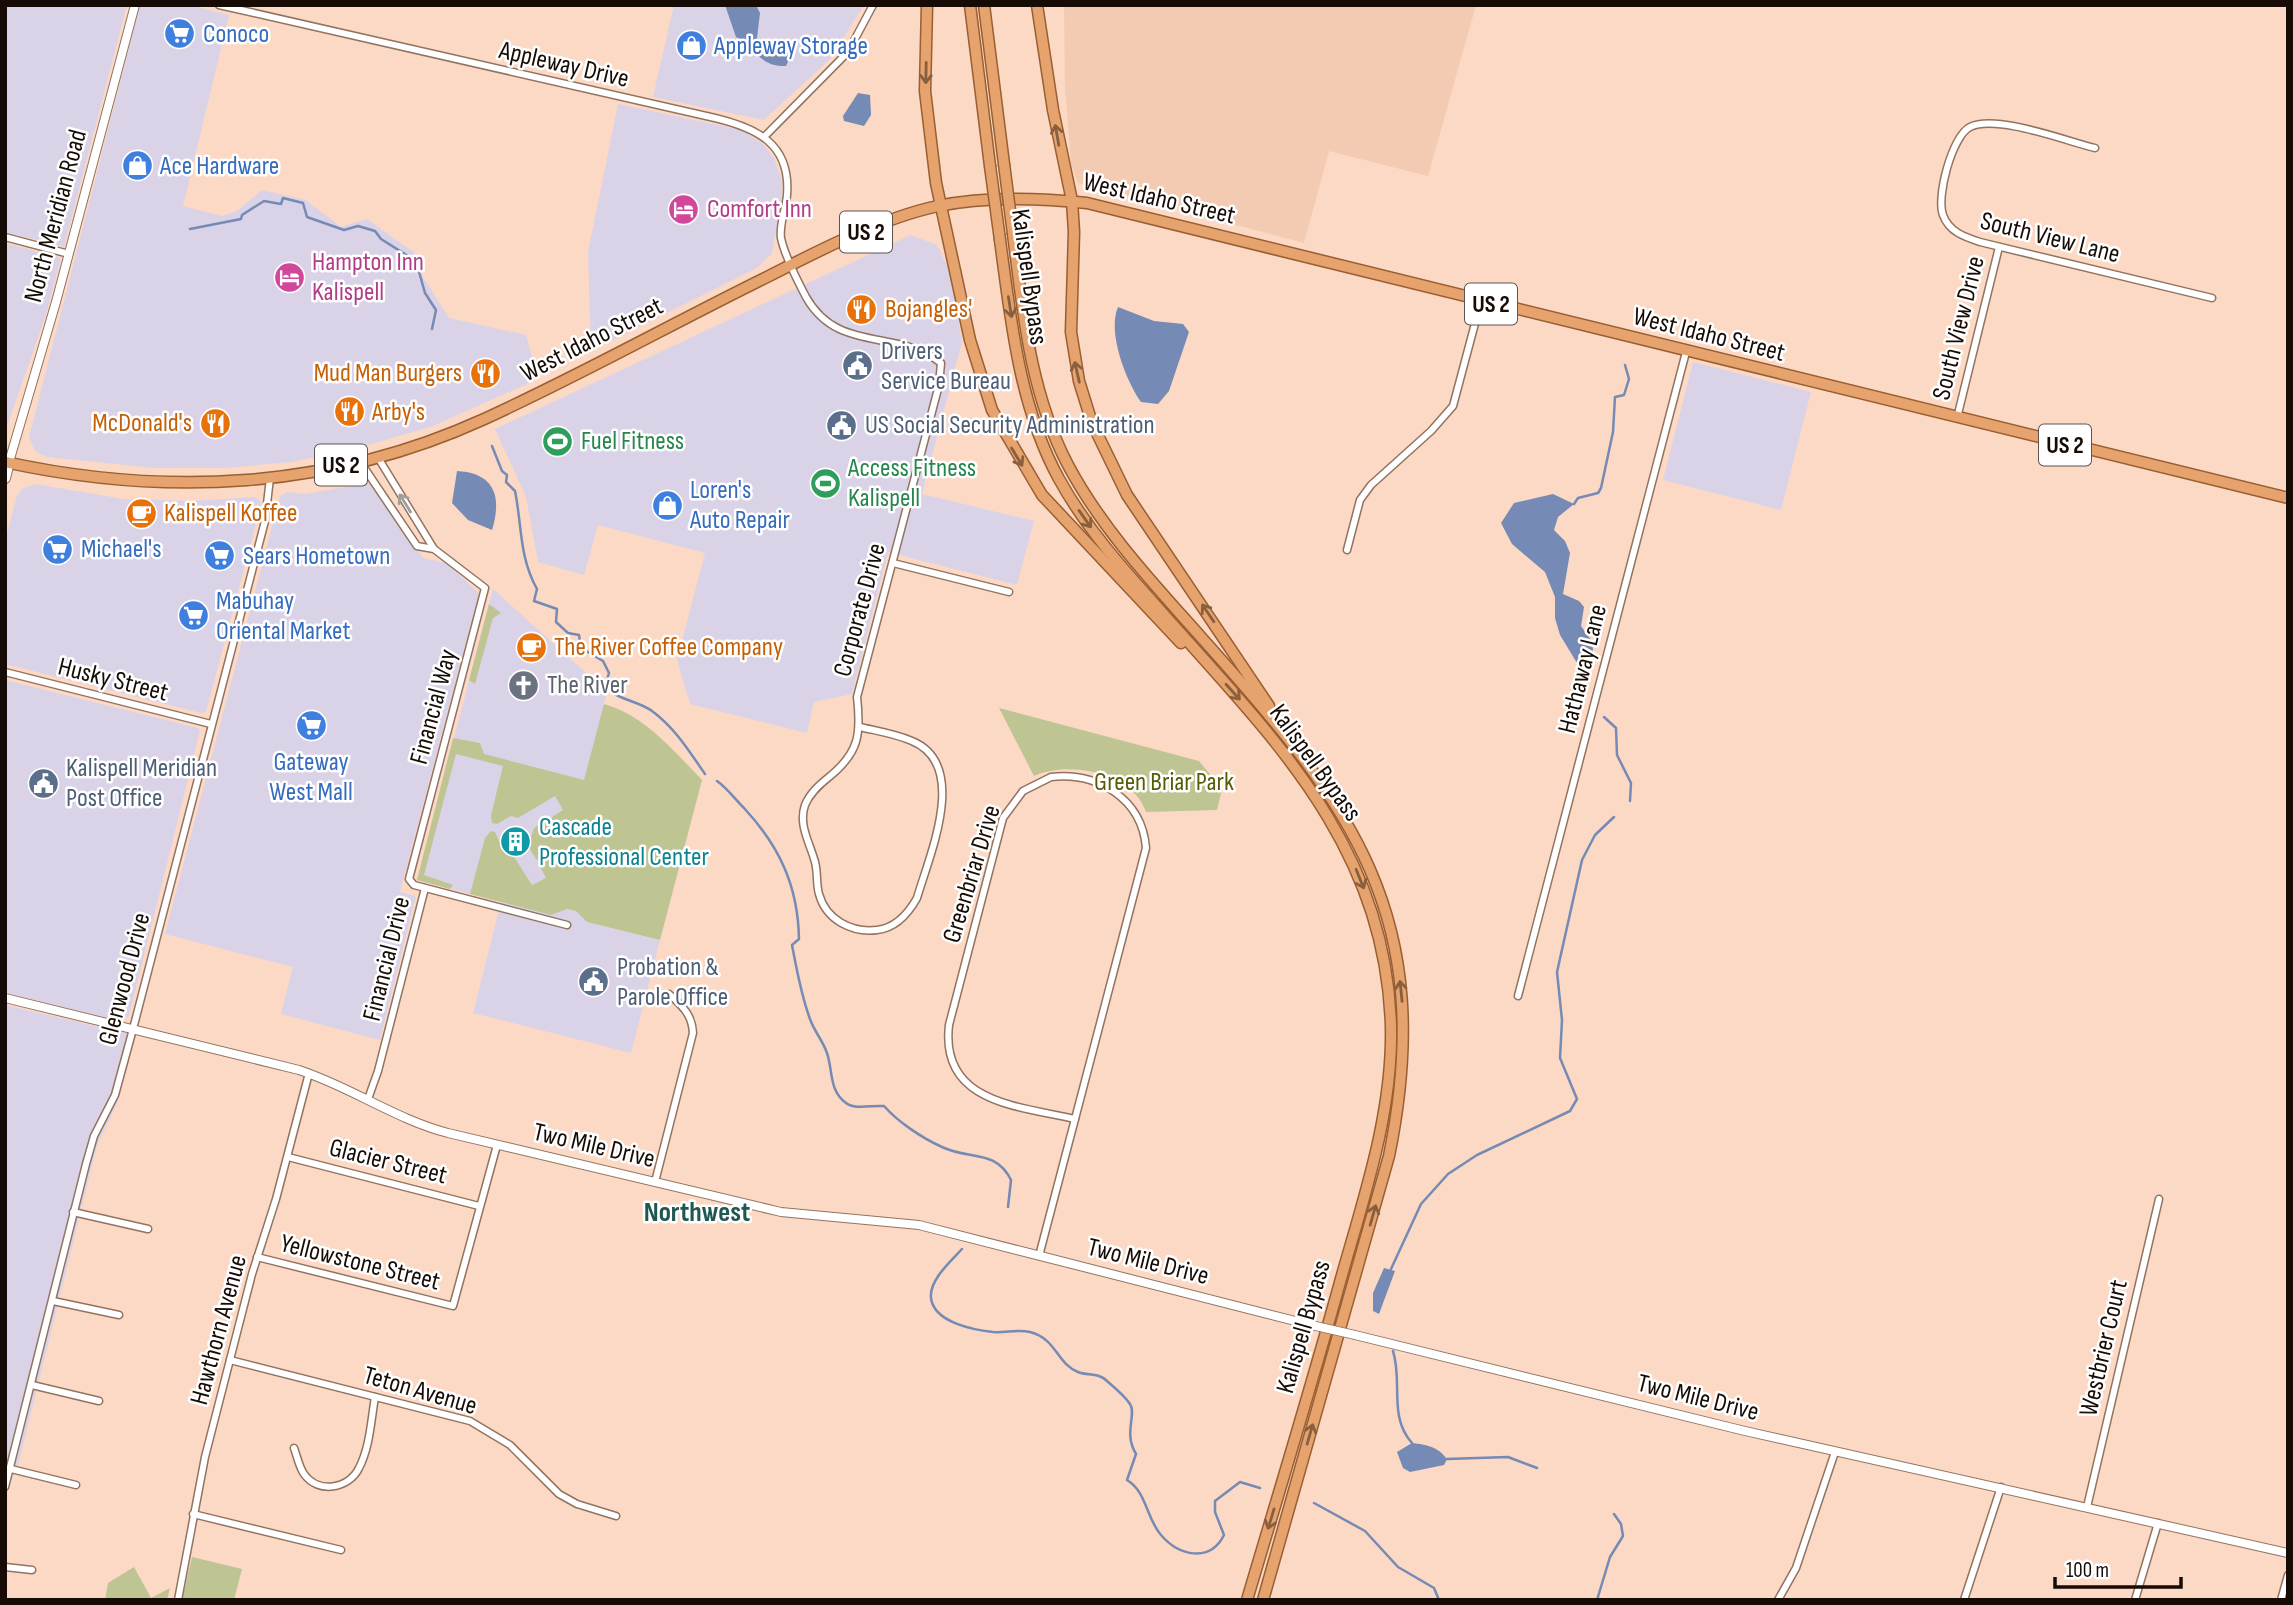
<svg xmlns="http://www.w3.org/2000/svg" width="2293" height="1605" viewBox="0 0 2293 1605" font-family="'Sofia Sans Condensed',sans-serif">
<style>
.commercial{fill:#dad3e8}
.built{fill:#f3cbb2}
.green{fill:#bfc493}
.water{fill:#758ab4}
.lines{fill:none;stroke-linecap:round;stroke-linejoin:round}
.stream{stroke:#758ab4;stroke-width:2.5}
.minor-casing{stroke:#917360;stroke-width:9}
.tertiary-casing{stroke:#917360;stroke-width:10}
.secondary-casing{stroke:#917360;stroke-width:12}
.trunk-casing{stroke:#995f32;stroke-width:13}
.minor{stroke:#fff;stroke-width:6}
.tertiary{stroke:#fff;stroke-width:8}
.secondary{stroke:#fff;stroke-width:10}
.trunk{stroke:#e6a36e;stroke-width:10}
.tertiary-bridge-casing{stroke:#917360;stroke-width:10;stroke-linecap:butt}
.trunk-bridge-casing{stroke:#995f32;stroke-width:13;stroke-linecap:butt}
.tertiary-bridge{stroke:#fff;stroke-width:8}
.trunk-bridge{stroke:#e6a36e;stroke-width:10}
.oneway{stroke:#885f3f}
.oneway2{stroke:#a29d9b}
.labels{text-anchor:middle;dominant-baseline:central;stroke-width:5;stroke-linejoin:round;paint-order:stroke}
.shield{fill:#fff;stroke:#5c5450;stroke-width:2}
.shield-label{font-size:24px;font-weight:bold;fill:#160b05}
.shop-label{font-size:26px;fill:#366cbe;stroke:#fff;text-anchor:start}
.street-label{font-size:26px;fill:#160b05;stroke:#fff}
.hotel-label{font-size:26px;fill:#b23c85;stroke:#fff;text-anchor:start}
.food-label{font-size:26px;fill:#c56008;stroke:#fff;text-anchor:start}
.service-label{font-size:26px;fill:#4e5e75;stroke:#fff;text-anchor:start}
.leisure-label{font-size:26px;fill:#27864d;stroke:#fff;text-anchor:start}
.worship-label{font-size:26px;fill:#5b616d;stroke:#fff;text-anchor:start}
.park-label{font-size:26px;fill:#585c08;stroke:#fff}
.culture-label{font-size:26px;fill:#0d838f;stroke:#fff;text-anchor:start}
.neighbourhood-label{font-size:28px;font-weight:bold;fill:#1f5850;stroke:#fff}
</style>
<rect width="100%" height="100%" fill="#fbd9c4"/>
<g class="commercial">
<polygon points="5,5 127,5 64,247 5,232"/>
<polygon points="140,5 189,5 229,15 183,206 222,216 237,211 262,190 306,200 341,227 367,219 422,258 422,275 449,318 526,335 538,379 433,426 351,450 291,462 225,468 154,468 47,457 35,451 29,437"/>
<polygon points="674,5 864,5 830,59 764,120 653,97"/>
<polygon points="618,104 742,130 763,144 774,158 782,181 781,204 772,253 757,268 591,351 588,252"/>
<polygon points="911,235 937,245 951,274 962,342 922,494 1034,521 1017,585 888,552 852,694 814,702 807,733 690,704 677,660 705,553 598,525 584,575 538,562 526,497 495,429"/>
<polygon points="5,243 61,258 46,315 5,432"/>
<polygon points="1693,362 1811,392 1781,510 1663,480"/>
<polygon points="369,483 423,558 446,563 479,593 400,892 416,896 380,1040 281,1014 293,967 165,934 280,496 288,492 305,494"/>
<polygon points="35,484 124,499 193,501 255,497 259,500 261,505 206,712 201,713 5,664 5,541 17,496 22,489"/>
<polygon points="493,589 607,692 551,914 567,909 576,911 587,922 660,940 631,1053 473,1013 501,902 417,880"/>
<polygon points="5,680 198,728 200,731 129,1016 121,1021 5,993"/>
<polygon points="5,1005 134,1035 117,1103 97,1146 19,1462 5,1494"/>
</g>
<polygon class="built" points="1064,5 1476,5 1428,176 1329,151 1304,243 1078,183 1071,164 1065,87"/>
<g class="green">
<polygon points="489,604 501,613 493,618 475,684 469,680"/>
<path d="M 604,704 C 644,715 674,751 702,780 L 660,940 L 587,922 L 576,911 L 567,909 L 551,915 L 470,894 L 485,838 L 491,831 L 495,832 L 502,847 L 509,849 L 532,885 L 546,878 L 538,863 L 541,861 L 536,859 L 528,846 L 534,828 L 545,821 L 547,824 L 551,823 L 549,819 L 563,810 L 555,796 L 518,818 L 511,816 L 497,824 L 492,823 L 491,815 L 503,766 L 456,754 L 424,875 L 453,885 L 450,889 L 417,880 L 453,738 L 480,743 L 484,754 L 584,780 Z"/>
<path d="M 999,708 L 1199,761 L 1222,789 L 1217,810 L 1146,812 C 1133,772 1068,760 1034,776 Z"/>
<polygon points="192,1557 242,1569 234,1600 182,1600"/>
<polygon points="134,1567 151,1598 170,1588 167,1600 105,1600 108,1583"/>
</g>
<g class="water">
<path d="M 725,5 L 756,5 L 760,13 L 757,38 L 791,55 L 786,66 C 760,67 755,48 736,37 Z"/>
<polygon points="858,93 870,95 871,115 864,126 844,121 843,116"/>
<path d="M 1118,307 L 1154,321 L 1183,324 L 1189,332 L 1169,391 L 1158,404 L 1141,402 C 1126,381 1107,332 1118,307 Z"/>
<path d="M 457,471 C 495,473 502,497 492,530 L 468,520 L 452,503 Z"/>
<polygon points="1553,494 1574,504 1558,517 1554,530 1565,541 1570,553 1563,594 1579,601 1584,607 1581,626 1591,640 1593,649 1583,690 1576,691 1577,663 1560,635 1555,618 1555,597 1545,572 1512,544 1501,523 1514,503"/>
<polygon points="1384,1268 1395,1271 1379,1314 1373,1311 1373,1293"/>
<path d="M 1412,1443 C 1427,1445 1437,1446 1447,1459 L 1444,1465 L 1410,1472 L 1403,1468 L 1397,1452 Z"/>
</g>
<g class="lines">
<g class="stream">
<polyline points="190,229 241,219 242,215 264,201 281,204 283,198 303,203 307,217 344,230 358,226 375,231 381,239 416,261 425,293 436,310 432,329"/>
<path d="M 492,446 L 502,471 L 507,475 L 506,482 L 515,491 C 522,525 519,557 537,589 L 534,601 L 557,609 L 556,622 L 568,633 L 579,635 L 581,648 L 603,661 L 609,673 L 605,686 C 616,700 637,700 652,711 C 675,728 689,751 705,774"/>
<polyline points="1574,504 1578,498 1598,493 1601,488 1613,432 1615,397 1624,395 1629,379 1625,365"/>
<polyline points="1604,717 1616,728 1617,755 1631,783 1630,801"/>
<path d="M 717,781 C 727,788 735,799 744,808 C 779,846 798,885 799,939 L 792,945 C 797,971 801,995 810,1019 C 814,1031 823,1041 827,1053 C 833,1071 829,1091 846,1103 C 855,1110 872,1105 884,1106 C 898,1122 922,1138 942,1147 C 969,1160 996,1149 1011,1180 L 1008,1207"/>
<path d="M 962,1249 C 951,1261 929,1280 931,1298 C 934,1323 975,1330 993,1332 C 1006,1333 1017,1329 1030,1332 C 1057,1339 1056,1363 1078,1372 C 1088,1376 1098,1372 1107,1381 C 1114,1387 1125,1396 1130,1404 C 1137,1414 1123,1433 1136,1454 L 1127,1480 C 1147,1492 1146,1518 1161,1535 C 1179,1556 1210,1563 1224,1535 L 1215,1512 L 1215,1501 L 1240,1482 L 1260,1488"/>
<polyline points="1391,1269 1421,1204 1448,1174 1477,1155 1570,1111 1577,1099 1560,1058 1562,1020 1557,972 1582,860 1595,835 1614,817"/>
<path d="M 1393,1351 C 1403,1382 1388,1416 1412,1443"/>
<polyline points="1447,1459 1508,1457 1537,1468"/>
<polyline points="1314,1503 1365,1531 1398,1567 1434,1588 1439,1600"/>
<polyline points="1597,1600 1610,1557 1623,1536 1621,1524 1614,1514"/>
</g>
<defs>
<g id="minor">
<path d="M 219,5 L 715,118 C 757,128 791,144 787,195 C 786,209 779,224 781,238 C 785,257 797,280 806,297 C 838,354 897,328 941,363 L 939,385 L 857,697 C 861,733 860,752 829,777 C 819,785 810,793 805,805 C 798,825 810,843 815,862 C 818,873 816,884 819,894 C 826,920 852,933 877,930 C 896,928 908,914 917,898 C 929,856 970,765 912,741 C 896,734 877,731 860,727"/>
<polyline points="765,136 848,52 873,5"/>
<path d="M 2095,148 C 2066,141 1996,114 1970,127 C 1952,136 1936,197 1943,215 C 1949,232 1965,237 1980,242 L 2212,298"/>
<polyline points="5,237 69,254"/>
<polyline points="1957,418 1999,247"/>
<polyline points="377,456 434,549"/>
<polyline points="359,460 417,546 434,549 485,588 409,879 414,885 567,925"/>
<polyline points="1347,550 1360,500 1371,485 1431,431 1453,406 1481,301"/>
<polyline points="893,563 1009,592"/>
<polyline points="5,672 211,724"/>
<path d="M 1051,777 C 1097,772 1142,798 1146,848 L 1075,1119 C 1018,1106 940,1103 949,1025 L 1003,818 L 1023,791 Z"/>
<polyline points="1518,996 1686,352"/>
<polyline points="368,1099 378,1071 425,888"/>
<polyline points="288,1157 479,1206"/>
<path d="M 655,1182 L 693,1033 C 692,1014 682,1006 669,994"/>
<polyline points="73,1212 148,1229"/>
<polyline points="1039,1256 1075,1119"/>
<polyline points="257,1257 453,1306 497,1145"/>
<polyline points="53,1301 119,1315"/>
<polyline points="230,1360 470,1421 510,1445 559,1494 577,1504 616,1516"/>
<polyline points="32,1385 99,1401"/>
<path d="M 294,1448 C 297,1456 299,1467 304,1474 C 318,1494 349,1489 359,1468 C 370,1447 371,1420 375,1397"/>
<polyline points="11,1469 76,1485"/>
<polyline points="5,1487 86,1164 94,1136 115,1095 133,1029 265,521 270,478"/>
<polyline points="2087,1507 2159,1199"/>
<polyline points="193,1514 341,1550"/>
<polyline points="5,1567 32,1570"/>
<polyline points="178,1600 205,1457 252,1274 276,1199 309,1073"/>
<polyline points="1778,1600 1796,1568 1835,1452"/>
<polyline points="1964,1600 2001,1487"/>
<polyline points="2135,1600 2158,1523"/>
<polyline points="2281,1600 2288,1575"/>
</g>
<g id="tertiary">
<polyline points="9,462 56,302 135,5"/>
<path d="M 5,998 L 299,1070 C 351,1087 395,1119 448,1133 L 781,1212 L 919,1225 L 1307,1324"/>
<polyline points="1355,1335 1745,1431 2288,1553"/>
</g>
<polyline id="secondary" points="5,478 9,462"/>
<g id="trunk">
<polyline points="927,5 925,91 936,183 970,340 992,410 1042,495 1181,643"/>
<polyline points="970,5 990,166"/>
<polyline points="984,5 1004,164"/>
<polyline points="1037,5 1053,110 1072,201 1074,232 1071,332 1079,381 1092,423 1127,495 1269,706"/>
<path d="M 1013,234 C 1023,312 1030,393 1068,465 C 1102,529 1152,582 1200,636 C 1352,805 1438,916 1389,1156 L 1263,1600"/>
<path d="M 1000,240 C 1011,321 1019,406 1059,479 C 1086,528 1123,569 1160,610 C 1272,737 1385,843 1391,1026 C 1393,1111 1365,1194 1342,1275 C 1312,1384 1279,1492 1247,1600"/>
<path d="M 5,462 C 166,497 330,489 482,420 C 579,376 673,323 769,276 C 820,250 882,218 938,206 C 985,196 1039,198 1087,203 L 2288,498"/>
</g>
</defs>
<use href="#minor" class="minor-casing"/>
<use href="#tertiary" class="tertiary-casing"/>
<use href="#secondary" class="secondary-casing"/>
<use href="#trunk" class="trunk-casing"/>
<use href="#minor" class="minor"/>
<use href="#tertiary" class="tertiary"/>
<use href="#secondary" class="secondary"/>
<use href="#trunk" class="trunk"/>
<defs>
<polyline id="tertiary-bridge" points="1307,1324 1355,1335"/>
<g id="trunk-bridge">
<polyline points="1004,164 1013,234"/>
<polyline points="990,166 1000,240"/>
</g>
</defs>
<use href="#tertiary-bridge" class="tertiary-bridge-casing"/>
<use href="#trunk-bridge" class="trunk-bridge-casing"/>
<use href="#tertiary-bridge" class="tertiary-bridge"/>
<use href="#trunk-bridge" class="trunk-bridge"/>
</g>
<defs><path id="oneway-shaft" d="M-6 0H5M1.5-3L5.5 0L1.5 3" fill="none" stroke-width="1.6" stroke-linecap="round" stroke-linejoin="round" transform="scale(1.75)"/></defs>
<g class="oneway">
<use href="#oneway-shaft" transform="translate(926 73) rotate(91)"/>
<use href="#oneway-shaft" transform="translate(1057 135) rotate(-100)"/>
<use href="#oneway-shaft" transform="translate(1010 307) rotate(81)"/>
<use href="#oneway-shaft" transform="translate(1077 372) rotate(-103)"/>
<use href="#oneway-shaft" transform="translate(1017 457) rotate(59)"/>
<use href="#oneway-shaft" transform="translate(1085 519) rotate(55)"/>
<use href="#oneway-shaft" transform="translate(1208 613) rotate(-124)"/>
<use href="#oneway-shaft" transform="translate(1233 692) rotate(48)"/>
<use href="#oneway-shaft" transform="translate(1360 879) rotate(68)"/>
<use href="#oneway-shaft" transform="translate(1401 991) rotate(-96)"/>
<use href="#oneway-shaft" transform="translate(1373 1215) rotate(-74)"/>
<use href="#oneway-shaft" transform="translate(1310 1434) rotate(-74)"/>
<use href="#oneway-shaft" transform="translate(1271 1519) rotate(107)"/>
</g>
<use class="oneway2" href="#oneway-shaft" transform="translate(405 503) rotate(-122)"/>
<defs>
<symbol id="supermarket-disc" viewBox="-11 -11 22 22"><circle r="9.5" fill="#3f7fe0" stroke="#fff"/><path d="M-6-5.5h2.5l.6 2H6L4.5 2H-2.5L-4.4-4H-6ZM-1.5 3.2a1.3 1.3 0 1 0 .1 0ZM3 3.2a1.3 1.3 0 1 0 .1 0Z" fill="#fff"/></symbol>
<symbol id="shop-disc" viewBox="-11 -11 22 22"><circle r="9.5" fill="#3f7fe0" stroke="#fff"/><path d="M-5-2.5h2.3a2.7 3.5 0 0 1 5.4 0H5L5.5 6h-11ZM-1.5-2.5h3a1.5 2.3 0 0 0-3 0Z" fill="#fff"/></symbol>
<symbol id="hotel-disc" viewBox="-11 -11 22 22"><circle r="9.5" fill="#d1479c" stroke="#fff"/><path d="M-6-4.5h1.5V1H6V5H4.5V3h-9V5H-6ZM-4 0a1.8 1.8 0 1 1 3.6 0ZM.5 0V-2.5h3Q6-2.5 6 0Z" fill="#fff"/></symbol>
<symbol id="restaurant-disc" viewBox="-11 -11 22 22"><circle r="9.5" fill="#e8710a" stroke="#fff"/><path d="M-5-6h1v4h1v-4h1v4h1v-4h1v5L-1.5 .5V6h-2V.5L-5-1ZM5-6V6H3V1.5H1.5Q1.5-4 5-6Z" fill="#fff"/></symbol>
<symbol id="civic-disc" viewBox="-11 -11 22 22"><circle r="9.5" fill="#5c6f8a" stroke="#fff"/><path d="M-.6-6.5H3V-4.5H.6V-3L4-1V1h2V6H-6V1h2V-1L-.6-3ZM-1.2 2.5V6h2.4V2.5Z" fill="#fff"/></symbol>
<symbol id="stadium-disc" viewBox="-11 -11 22 22"><circle r="9.5" fill="#2e9e5b" stroke="#fff"/><path d="M0-5a6.5 5 0 1 0 0 10a6.5 5 0 1 0 0-10ZM-3.5-1.8h7v3.6h-7Z" fill="#fff"/></symbol>
<symbol id="cafe-disc" viewBox="-11 -11 22 22"><circle r="9.5" fill="#e8710a" stroke="#fff"/><path d="M-5.5-4.5H6V0H3Q3 3.5 0 3.5H-2.5Q-5.5 3.5-5.5 0ZM3-3.2v2h1.7v-2ZM-6 4.5H4V6H-6Z" fill="#fff"/></symbol>
<symbol id="church-disc" viewBox="-11 -11 22 22"><circle r="9.5" fill="#6b7280" stroke="#fff"/><path d="M-1.2-6h2.4v3.5h3.3v2.4h-3.3V6h-2.4V-.1h-3.3v-2.4h3.3Z" fill="#fff"/></symbol>
<symbol id="building-disc" viewBox="-11 -11 22 22"><circle r="9.5" fill="#0f9aa8" stroke="#fff"/><path d="M-4-6H4V6H1V3H-1V6H-4ZM-2.5-4.3h1.7v1.8h-1.7ZM.8-4.3h1.7v1.8H.8ZM-2.5-1h1.7V.8h-1.7ZM.8-1h1.7V.8H.8Z" fill="#fff"/></symbol>
</defs>
<g fill-rule="evenodd">
<use href="#supermarket-disc" x="162" y="16" width="35" height="35"/>
<use href="#shop-disc" x="674" y="28" width="35" height="35"/>
<use href="#shop-disc" x="120" y="148" width="35" height="35"/>
<use href="#hotel-disc" x="666" y="192" width="35" height="35"/>
<use href="#hotel-disc" x="272" y="260" width="35" height="35"/>
<use href="#restaurant-disc" x="844" y="292" width="35" height="35"/>
<use href="#civic-disc" x="840" y="348" width="35" height="35"/>
<use href="#restaurant-disc" x="468" y="356" width="35" height="35"/>
<use href="#restaurant-disc" x="332" y="394" width="35" height="35"/>
<use href="#restaurant-disc" x="198" y="406" width="35" height="35"/>
<use href="#civic-disc" x="824" y="408" width="35" height="35"/>
<use href="#stadium-disc" x="540" y="424" width="35" height="35"/>
<use href="#stadium-disc" x="808" y="466" width="35" height="35"/>
<use href="#shop-disc" x="650" y="488" width="35" height="35"/>
<use href="#cafe-disc" x="124" y="496" width="35" height="35"/>
<use href="#supermarket-disc" x="40" y="532" width="35" height="35"/>
<use href="#supermarket-disc" x="202" y="538" width="35" height="35"/>
<use href="#supermarket-disc" x="176" y="598" width="35" height="35"/>
<use href="#cafe-disc" x="514" y="630" width="35" height="35"/>
<use href="#church-disc" x="506" y="668" width="35" height="35"/>
<use href="#supermarket-disc" x="294" y="708" width="35" height="35"/>
<use href="#civic-disc" x="26" y="766" width="35" height="35"/>
<use href="#building-disc" x="498" y="824" width="35" height="35"/>
<use href="#civic-disc" x="576" y="964" width="35" height="35"/>
</g>
<g class="labels">
<g class="shield">
<rect x="840" y="211.5" width="52" height="41" rx="5"/>
<rect x="1465" y="283.5" width="52" height="41" rx="5"/>
<rect x="2039" y="424.5" width="52" height="41" rx="5"/>
<rect x="315" y="444.5" width="52" height="41" rx="5"/>
</g>
<g class="shield-label">
<text x="866" y="232">US 2</text>
<text x="1491" y="304">US 2</text>
<text x="2065" y="445">US 2</text>
<text x="341" y="465">US 2</text>
</g>
<g class="shop-label">
<text x="203" y="34">Conoco</text>
<text x="714" y="46">Appleway Storage</text>
<text x="160" y="166">Ace Hardware</text>
<text x="690" y="490">Loren's<tspan x="690" dy="30">Auto Repair</tspan></text>
<text x="81" y="549">Michael's</text>
<text x="243" y="556">Sears Hometown</text>
<text x="216" y="601">Mabuhay<tspan x="216" dy="30">Oriental Market</tspan></text>
<text x="311" y="762" text-anchor="middle">Gateway<tspan x="311" dy="30">West Mall</tspan></text>
</g>
<g class="street-label">
<text transform="translate(564 65) rotate(13)">Appleway Drive</text>
<text transform="translate(1159 199) rotate(13)">West Idaho Street</text>
<text transform="translate(56 216) rotate(-75)">North Meridian Road</text>
<text transform="translate(2050 238) rotate(14)">South View Lane</text>
<text transform="translate(1029 277) rotate(82)">Kalispell Bypass</text>
<text transform="translate(1959 328) rotate(-76)">South View Drive</text>
<text transform="translate(1709 335) rotate(14)">West Idaho Street</text>
<text transform="translate(592 340) rotate(-27)">West Idaho Street</text>
<text transform="translate(860 610) rotate(-75)">Corporate Drive</text>
<text transform="translate(1583 669) rotate(-76)">Hathaway Lane</text>
<text transform="translate(113 680) rotate(14)">Husky Street</text>
<text transform="translate(434 707) rotate(-75)">Financial Way</text>
<text transform="translate(1315 763) rotate(54)">Kalispell Bypass</text>
<text transform="translate(972 874) rotate(-73)">Greenbriar Drive</text>
<text transform="translate(387 959) rotate(-76)">Financial Drive</text>
<text transform="translate(125 979) rotate(-75)">Glenwood Drive</text>
<text transform="translate(594 1146) rotate(13)">Two Mile Drive</text>
<text transform="translate(388 1162) rotate(14)">Glacier Street</text>
<text transform="translate(1148 1262) rotate(14)">Two Mile Drive</text>
<text transform="translate(360 1263) rotate(14)">Yellowstone Street</text>
<text transform="translate(1304 1327) rotate(-74)">Kalispell Bypass</text>
<text transform="translate(219 1330) rotate(-75)">Hawthorn Avenue</text>
<text transform="translate(2104 1348) rotate(-77)">Westbrier Court</text>
<text transform="translate(420 1391) rotate(16)">Teton Avenue</text>
<text transform="translate(1698 1398) rotate(14)">Two Mile Drive</text>
</g>
<g class="hotel-label">
<text x="707" y="209">Comfort Inn</text>
<text x="312" y="262">Hampton Inn<tspan x="312" dy="30">Kalispell</tspan></text>
</g>
<g class="food-label">
<text x="885" y="309">Bojangles'</text>
<text x="462" y="373" text-anchor="end">Mud Man Burgers</text>
<text x="372" y="412">Arby's</text>
<text x="192" y="423" text-anchor="end">McDonald's</text>
<text x="164" y="513">Kalispell Koffee</text>
<text x="554" y="647">The River Coffee Company</text>
</g>
<g class="service-label">
<text x="881" y="351">Drivers<tspan x="881" dy="30">Service Bureau</tspan></text>
<text x="865" y="425">US Social Security Administration</text>
<text x="66" y="768">Kalispell Meridian<tspan x="66" dy="30">Post Office</tspan></text>
<text x="617" y="967">Probation &amp;<tspan x="617" dy="30">Parole Office</tspan></text>
</g>
<g class="leisure-label">
<text x="581" y="441">Fuel Fitness</text>
<text x="848" y="468">Access Fitness<tspan x="848" dy="30">Kalispell</tspan></text>
</g>
<g class="worship-label">
<text x="547" y="685">The River</text>
</g>
<g class="park-label">
<text x="1164" y="782">Green Briar Park</text>
</g>
<g class="culture-label">
<text x="539" y="827">Cascade<tspan x="539" dy="30">Professional Center</tspan></text>
</g>
<g class="neighbourhood-label">
<text x="697" y="1212">Northwest</text>
</g>
</g>
<rect width="2293" height="1605" fill="none" stroke="#160b05" stroke-width="14"/>
<path d="M2055 1577v10h126v-10" fill="none" stroke="#160b05" stroke-width="3.5"/>
<text x="2066" y="1577" font-size="21" fill="#160b05" stroke="#ffffff" stroke-width="5" paint-order="stroke">100 m</text>
</svg>
